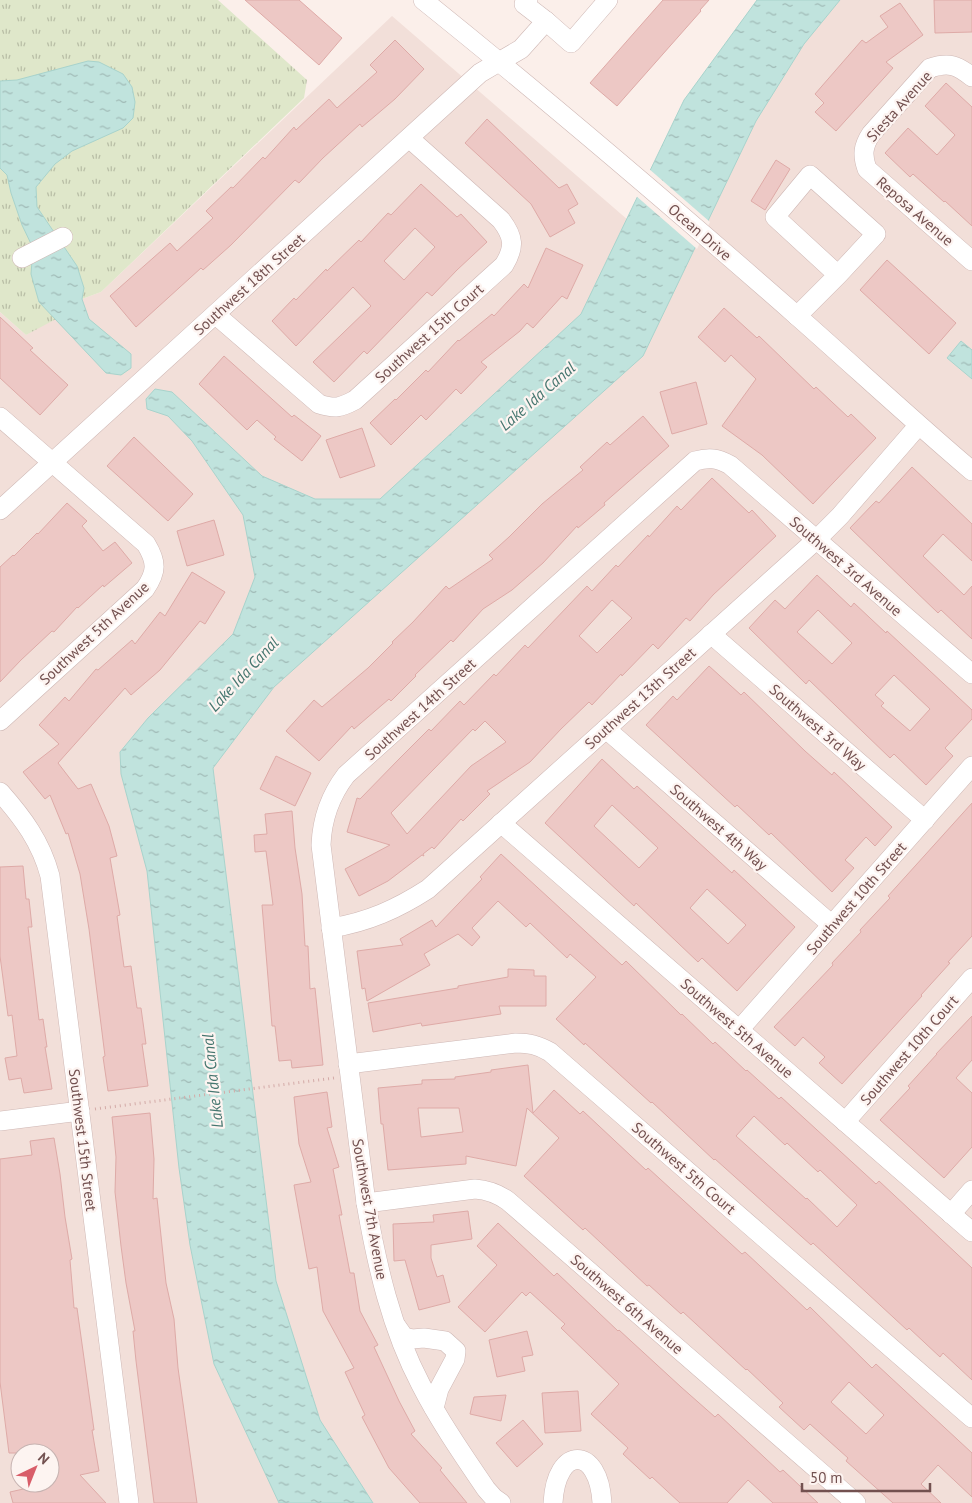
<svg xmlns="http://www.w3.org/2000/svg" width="972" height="1503" viewBox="0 0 972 1503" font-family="'PT Sans',sans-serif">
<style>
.residential{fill:#f2dfd9;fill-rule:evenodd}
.grass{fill:url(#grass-tufts)}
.water{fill:url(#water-ripples);stroke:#a8d3cc}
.pier{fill:#fbefea}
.building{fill:#edc8c5;stroke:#deaaa7;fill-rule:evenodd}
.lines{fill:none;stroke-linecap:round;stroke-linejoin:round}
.minor-casing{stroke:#ceb7b4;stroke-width:20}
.path{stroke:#d3aaa7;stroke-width:3;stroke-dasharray:1 4;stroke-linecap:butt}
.minor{stroke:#fff;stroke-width:19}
.labels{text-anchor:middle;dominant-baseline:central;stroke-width:4.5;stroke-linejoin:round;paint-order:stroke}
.street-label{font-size:15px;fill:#735150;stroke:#fdf4f1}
.water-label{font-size:16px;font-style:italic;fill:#45766f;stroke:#fdf4f1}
</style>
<defs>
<pattern id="grass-tufts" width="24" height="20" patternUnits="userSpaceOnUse" patternTransform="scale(1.25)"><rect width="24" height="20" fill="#dfe7ca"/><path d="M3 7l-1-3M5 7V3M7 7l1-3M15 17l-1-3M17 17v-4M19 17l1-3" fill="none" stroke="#b9bea6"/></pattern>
<pattern id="water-ripples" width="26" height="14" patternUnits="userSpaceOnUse" patternTransform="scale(1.25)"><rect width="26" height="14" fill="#c0e3dd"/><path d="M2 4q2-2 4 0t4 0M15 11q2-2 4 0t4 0" fill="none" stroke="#a0bab6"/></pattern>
</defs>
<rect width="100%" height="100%" fill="#fbefea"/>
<path class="residential" d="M 788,0 L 972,0 L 972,1503 L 0,1503 L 0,312 L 26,335 L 82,299 L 101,292 L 392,16 L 658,246 ZM 20,1453 L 50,1453 L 50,1483 L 20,1483 Z"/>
<polygon class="grass" points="0,0 218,0 307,80 304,98 101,292 82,299 89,319 131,354 131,368 122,375 106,373 56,319 26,335 0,312"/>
<g class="water">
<polygon points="757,0 840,0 804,44 756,121 643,356 274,687 213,768 276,1281 320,1420 373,1503 279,1503 214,1364 190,1245 179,1168 147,871 121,774 120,752 148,718 233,634 255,577 243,515 192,441 168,416 147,409 146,399 155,389 172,392 262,476 315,499 380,499 581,314 684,100"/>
<polygon points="88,61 99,62 123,74 132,87 135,102 133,118 123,128 72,151 55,164 36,187 37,207 77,266 84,288 82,299 89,319 131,354 131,368 121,375 106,373 39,302 31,274 33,248 22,225 11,193 7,175 0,168 0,81 17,80"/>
<polygon points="961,341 972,350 972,379 947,358"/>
</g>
<polygon class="pier" points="648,168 710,222 697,249 635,195"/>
<g class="building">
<polygon points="245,0 299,0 342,38 319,65"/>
<polygon points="663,0 709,0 700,10 701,11 617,106 590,83"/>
<polygon points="934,0 972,0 972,32 935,33"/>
<polygon points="900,3 923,35 886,62 893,68 836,131 815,112 824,103 815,94 862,40 866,43 888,27 880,16"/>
<polygon points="395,40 424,69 395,99 362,127 360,124 323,158 299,183 295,180 231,245 203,270 201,268 136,327 110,296 170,243 177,251 213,218 206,211 231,187 233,188 263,157 265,159 294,127 296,130 329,99 337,108 377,72 370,65"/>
<polygon points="946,83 972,107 972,226 945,201 944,202 913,174 910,177 885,153 908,128 937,155 955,135 925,106"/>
<polygon points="487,119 559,188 567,184 578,204 568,210 575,223 550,237 531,204 465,143"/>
<polygon points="776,160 790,169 765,210 751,201"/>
<path d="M 421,184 L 457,217 L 461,214 L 487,242 L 457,270 L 432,296 L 427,292 L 367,354 L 364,351 L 334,382 L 313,362 L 371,306 L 353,287 L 296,346 L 272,321 L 294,298 L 296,300 L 326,269 L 327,271 L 359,240 L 361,242 L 388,213 L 391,215 ZM 415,228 L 435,247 L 404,280 L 384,261 Z"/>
<polygon points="546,248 583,265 567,299 562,296 533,328 527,323 520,331 481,362 487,367 461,394 456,389 426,420 421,415 391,445 370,423 395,399 396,400 426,370 428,372 458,340 459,341 492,314 494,316 524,284 528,288"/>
<polygon points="887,260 956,323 929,354 860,290"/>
<polygon points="724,308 757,338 759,336 814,389 816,387 848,417 851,414 876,438 813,504 762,455 722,426 756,379 731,355 725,362 698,337"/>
<polygon points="0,317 33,348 30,350 68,385 40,415 0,378"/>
<polygon points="224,356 292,417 294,415 321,436 302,461 274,439 276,437 257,420 247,430 199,384"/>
<polygon points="696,382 707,424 672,434 660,392"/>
<polygon points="643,416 669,446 604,503 605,505 578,528 577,526 543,563 512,590 483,609 453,642 451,640 415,675 416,676 391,701 389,699 354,729 352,726 319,761 286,731 314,700 322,707 368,668 393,643 392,642 413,622 446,586 449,589 493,559 489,555 509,537 542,504 583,470 580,467 607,442 610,445"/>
<polygon points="362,428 375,466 340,478 326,440"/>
<polygon points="134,437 193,494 168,521 107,466"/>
<polygon points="912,467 972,524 972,561 943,534 923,556 964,595 972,586 972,639 941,610 938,613 850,528 876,501 879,503"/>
<path d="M 712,478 L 749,513 L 752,510 L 776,536 L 713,595 L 690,621 L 686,618 L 658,649 L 653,644 L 622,676 L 621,674 L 592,705 L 589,702 L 561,729 L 530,762 L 487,791 L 490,794 L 463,821 L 461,819 L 434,849 L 432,847 L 423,854 L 424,856 L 422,855 L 388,881 L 359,896 L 345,869 L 390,845 L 347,832 L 357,798 L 360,799 L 399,759 L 429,729 L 431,731 L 460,701 L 464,705 L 494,674 L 496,676 L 525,645 L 528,648 L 587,586 L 592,591 L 616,565 L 618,567 L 648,535 L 649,537 L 677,506 L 681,510 ZM 612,600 L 632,618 L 597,653 L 579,636 ZM 485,721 L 506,742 L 471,766 L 407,834 L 391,813 L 473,729 L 475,731 Z"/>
<polygon points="67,503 87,521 82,526 103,551 115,542 132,563 104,587 103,585 78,608 77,607 54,632 52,631 21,660 0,682 0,567 13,555 14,556 37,533 38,534"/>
<polygon points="214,520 224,555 187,566 177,531"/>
<polygon points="192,572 225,592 205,624 200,621 160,670 131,695 125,688 58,763 78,789 91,784 109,826 117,856 110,858 120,915 117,916 124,967 131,966 137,1008 141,1008 146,1044 142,1044 148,1086 108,1091 103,1057 105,1056 89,929 80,874 68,833 66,834 50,795 45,799 23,772 59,744 39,725 65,697 69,701 96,669 98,670 132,640 135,644 160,612 165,616"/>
<path d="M 817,575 L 851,607 L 854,603 L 886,633 L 887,631 L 972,710 L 972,719 L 945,748 L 953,756 L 926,785 L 894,754 L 890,758 L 809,680 L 806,684 L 749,628 L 775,600 L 785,609 ZM 818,610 L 852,643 L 832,664 L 797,632 ZM 894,675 L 930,709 L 910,731 L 881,706 L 884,703 L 875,695 Z"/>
<polygon points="709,666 741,695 744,692 805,751 832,775 834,772 892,827 875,846 866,837 845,860 854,868 832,892 771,833 769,835 737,805 735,807 646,725 673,696 677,700"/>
<polygon points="276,756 311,773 295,806 260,789"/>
<path d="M 602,759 L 634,789 L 637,786 L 732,873 L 734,870 L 795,927 L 737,991 L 702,958 L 698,962 L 636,903 L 634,906 L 545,823 ZM 612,805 L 658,848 L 639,868 L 594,826 ZM 707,889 L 746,925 L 728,944 L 690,908 Z"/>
<polygon points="972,803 972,936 948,962 950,963 921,995 922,996 842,1084 819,1063 825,1057 803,1037 795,1046 774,1027 833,965 832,963 861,932 860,930 890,898 888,896"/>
<polygon points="292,811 295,848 302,894 305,946 308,946 310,989 315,988 323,1065 292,1068 291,1060 279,1061 275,1026 272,1026 262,905 273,905 266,851 255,852 254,835 267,834 265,814"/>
<path d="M 501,854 L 622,965 L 626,961 L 681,1015 L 682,1014 L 713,1044 L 715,1042 L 746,1071 L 747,1070 L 779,1099 L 781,1097 L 876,1184 L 879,1181 L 972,1268 L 972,1380 L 943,1353 L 940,1357 L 909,1328 L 907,1330 L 813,1243 L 811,1245 L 715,1159 L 714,1160 L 652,1102 L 651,1103 L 585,1043 L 584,1045 L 556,1019 L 596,977 L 570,954 L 567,958 L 530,923 L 526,927 L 498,901 L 472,928 L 480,937 L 472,946 L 458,934 L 424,954 L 430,965 L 367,1001 L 365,988 L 362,989 L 357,951 L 403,945 L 400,939 L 432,920 L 436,927 L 482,879 L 480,877 ZM 754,1116 L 785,1145 L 787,1143 L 818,1172 L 820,1170 L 857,1205 L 837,1227 L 807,1198 L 806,1199 L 736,1136 Z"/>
<polygon points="23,866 26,899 29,899 32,927 28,927 39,1020 43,1019 47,1047 45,1047 52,1089 24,1093 21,1078 9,1080 5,1058 17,1056 12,1015 8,1016 0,956 0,867"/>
<polygon points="508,969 534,970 534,976 546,976 546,1006 499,1006 501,1014 422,1026 421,1023 373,1032 368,1003 458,988 458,986 508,977"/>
<polygon points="972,1016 972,1060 956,1078 972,1093 972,1147 944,1178 880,1120 910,1088 908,1086 937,1054 936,1054"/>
<path d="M 528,1065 L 533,1113 L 554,1090 L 580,1114 L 583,1111 L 646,1170 L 648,1168 L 742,1254 L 745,1252 L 807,1310 L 810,1307 L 872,1368 L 876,1364 L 972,1453 L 972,1497 L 938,1465 L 921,1484 L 941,1503 L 893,1503 L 846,1461 L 848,1458 L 810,1424 L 804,1430 L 779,1407 L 783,1403 L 747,1369 L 746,1370 L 683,1312 L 681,1314 L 649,1285 L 647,1286 L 585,1228 L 583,1230 L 524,1176 L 559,1138 L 527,1108 L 516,1166 L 466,1156 L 466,1164 L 388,1170 L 383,1124 L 381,1124 L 378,1088 L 422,1084 L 422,1080 L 455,1079 L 455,1077 L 491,1072 L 491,1070 ZM 418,1108 L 459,1108 L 463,1132 L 421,1137 ZM 849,1382 L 884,1415 L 866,1434 L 831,1402 Z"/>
<polygon points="327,1092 332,1127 327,1128 339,1167 333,1169 342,1215 339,1215 350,1273 354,1273 360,1311 378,1345 374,1347 399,1401 415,1431 411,1434 442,1468 440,1470 467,1503 420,1503 389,1468 362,1417 365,1415 345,1372 354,1368 323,1311 317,1267 309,1269 294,1185 311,1182 299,1144 294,1097"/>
<polygon points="150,1113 154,1159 153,1199 157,1198 166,1283 174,1319 178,1368 197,1503 154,1503 136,1361 133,1331 135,1331 126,1283 121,1246 115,1192 116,1157 112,1117"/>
<polygon points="54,1138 60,1174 65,1217 72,1259 70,1260 74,1308 77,1308 94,1430 92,1430 99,1471 80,1475 106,1503 13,1503 10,1492 50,1483 50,1453 9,1453 0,1382 0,1159 32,1155 30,1141"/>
<polygon points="468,1211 472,1239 431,1245 431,1258 437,1277 443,1275 450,1302 419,1310 405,1260 394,1261 393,1224 434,1222 433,1215"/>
<polygon points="498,1223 554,1276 557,1273 618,1331 619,1330 681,1387 715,1417 718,1414 780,1472 783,1470 818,1503 773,1503 748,1480 727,1503 680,1503 652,1477 650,1479 623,1454 628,1448 591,1414 619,1384 561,1328 565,1324 530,1292 526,1296 522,1292 485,1332 458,1307 497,1265 477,1246"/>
<polygon points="527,1331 533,1355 522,1357 525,1371 497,1377 489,1340"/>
<polygon points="578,1391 581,1431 545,1433 542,1393"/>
<polygon points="506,1395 501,1421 470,1414 474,1397"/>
<polygon points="523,1420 543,1444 517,1467 496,1443"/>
</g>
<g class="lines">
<defs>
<g id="minor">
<path d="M 423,0 C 550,102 674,208 796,315 C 855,367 912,420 972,471"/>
<polyline points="528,0 524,4 546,21"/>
<path d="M 972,77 C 957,65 949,62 930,68 L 871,134 C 863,146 862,155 867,169 L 972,261"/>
<polyline points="22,258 63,237"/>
<path d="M 216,315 L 319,404 C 335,409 340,408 355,400 L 504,265 C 515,247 514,237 501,220 L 409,138"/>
<polyline points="797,316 838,275 876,234 810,175 775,217 838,275"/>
<path d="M 0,417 L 146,544 C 157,562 157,572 145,589 L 0,721"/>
<polyline points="0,510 480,73 521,49 546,21 571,43 608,0"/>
<polyline points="711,634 925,820"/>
<polyline points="606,729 832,925"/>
<path d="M 0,792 C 23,818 41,842 50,876 L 129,1503"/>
<polyline points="501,823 972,1232"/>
<path d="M 331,928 C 368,922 397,909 428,889 L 816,540 L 840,516 L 918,426"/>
<polyline points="739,1030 972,766"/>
<path d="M 348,1064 L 516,1043 C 529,1043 538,1045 550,1052 L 972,1418"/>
<polyline points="0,1121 80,1111"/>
<polyline points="845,1122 972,978"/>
<path d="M 366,1203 L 475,1189 C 488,1190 497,1193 508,1201 L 856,1503"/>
<polyline points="951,1214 972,1190"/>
<polyline points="397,1327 404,1337 412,1339 424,1338 445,1341 456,1351 455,1359 439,1389 434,1408"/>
<path d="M 501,1503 L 494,1498 L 486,1489 C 463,1455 440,1422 421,1385 C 391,1328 377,1266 366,1203 L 321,845 C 322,818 330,796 346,775 L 695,461 C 709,457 717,458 730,465 L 972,674"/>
<path d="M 553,1503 C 556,1445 599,1445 602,1503"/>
</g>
</defs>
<use href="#minor" class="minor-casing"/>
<polyline class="path" points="95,1109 334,1078"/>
<use href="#minor" class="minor"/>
</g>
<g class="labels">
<g class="street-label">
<text transform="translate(899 106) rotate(-48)">Siesta Avenue</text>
<text transform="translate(915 211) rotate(41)">Reposa Avenue</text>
<text transform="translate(700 232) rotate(41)">Ocean Drive</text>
<text transform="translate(249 284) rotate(-42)">Southwest 18th Street</text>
<text transform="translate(429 333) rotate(-42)">Southwest 15th Court</text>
<text transform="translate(846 566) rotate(41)">Southwest 3rd Avenue</text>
<text transform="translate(94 633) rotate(-43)">Southwest 5th Avenue</text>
<text transform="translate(640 698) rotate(-42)">Southwest 13th Street</text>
<text transform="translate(420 709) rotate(-42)">Southwest 14th Street</text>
<text transform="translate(818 727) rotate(41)">Southwest 3rd Way</text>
<text transform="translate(719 827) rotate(41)">Southwest 4th Way</text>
<text transform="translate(856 898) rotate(-49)">Southwest 10th Street</text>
<text transform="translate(737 1028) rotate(41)">Southwest 5th Avenue</text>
<text transform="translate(909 1050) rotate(-49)">Southwest 10th Court</text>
<text transform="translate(83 1140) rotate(83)">Southwest 15th Street</text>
<text transform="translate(684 1168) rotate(41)">Southwest 5th Court</text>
<text transform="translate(370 1209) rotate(80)">Southwest 7th Avenue</text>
<text transform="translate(627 1304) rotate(41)">Southwest 6th Avenue</text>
</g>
<g class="water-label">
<text transform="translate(537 396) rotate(-41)">Lake Ida Canal</text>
<text transform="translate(243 674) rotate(-47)">Lake Ida Canal</text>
<text transform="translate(212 1081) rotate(-96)">Lake Ida Canal</text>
</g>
</g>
<g transform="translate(35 1468) rotate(43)"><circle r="24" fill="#fdf4f1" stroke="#c6b3b1"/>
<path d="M0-4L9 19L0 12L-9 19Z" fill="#d85d69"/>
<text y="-8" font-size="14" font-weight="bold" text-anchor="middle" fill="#735150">N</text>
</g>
<path d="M802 1483v8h128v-8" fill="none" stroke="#735150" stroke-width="2.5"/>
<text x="810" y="1483" font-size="15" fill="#735150" stroke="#fdf4f1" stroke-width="4" paint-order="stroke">50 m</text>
</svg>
